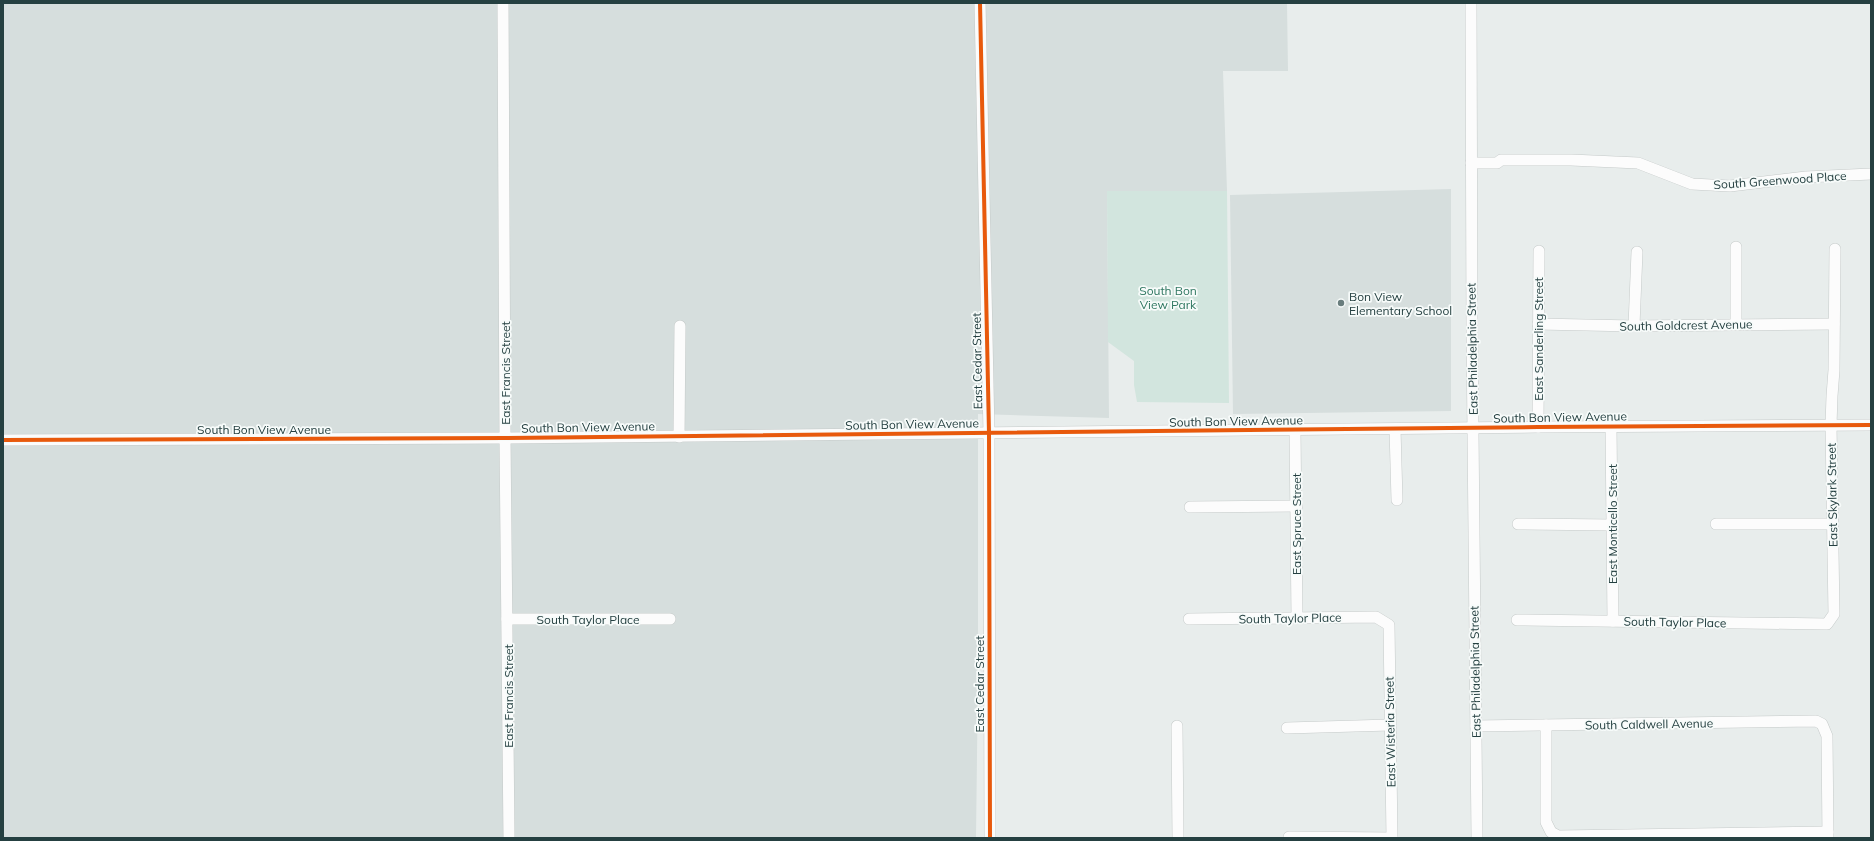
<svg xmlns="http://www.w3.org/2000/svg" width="1874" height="841" viewBox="0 0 1874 841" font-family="Mulish,sans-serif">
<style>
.built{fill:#d6dedd}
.green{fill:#d2e5de}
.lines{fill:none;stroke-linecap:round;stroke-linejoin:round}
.minor-casing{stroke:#c5cac9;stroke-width:12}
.minor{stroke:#fcfcfc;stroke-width:11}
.cycleway-casing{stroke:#f7fbfa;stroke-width:6}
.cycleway{stroke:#e8590c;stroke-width:4}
.poi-dot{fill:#697d7d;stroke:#f7fbfa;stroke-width:1.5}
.labels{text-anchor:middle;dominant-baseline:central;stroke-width:3.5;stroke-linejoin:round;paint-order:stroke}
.street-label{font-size:12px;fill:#254041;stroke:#f7fbfa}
.park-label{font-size:12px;fill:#2f7761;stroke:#f7fbfa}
.poi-label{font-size:12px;fill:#254041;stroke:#f7fbfa;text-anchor:start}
</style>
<rect width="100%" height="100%" fill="#e8edec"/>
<g class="built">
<polygon points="3,3 1287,3 1288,71 1223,71 1227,191 1107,191 1109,418 978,414 978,674 976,838 3,838"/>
<polygon points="1451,189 1451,411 1233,414 1230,195"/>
</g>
<polygon class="green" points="1107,191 1227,191 1229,403 1137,402 1134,385 1134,361 1108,342"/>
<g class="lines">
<defs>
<g id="minor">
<polyline points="503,3 505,438 509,838"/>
<polyline points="980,3 989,433 990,838"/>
<polyline points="1471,3 1472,330 1477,838"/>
<polyline points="1471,163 1497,163 1501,160 1571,160 1638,163 1692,184 1730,186 1806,177 1871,174"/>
<polyline points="1736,247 1736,324"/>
<polyline points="1538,324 1634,326 1834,324"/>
<polyline points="1634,326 1637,252"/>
<polyline points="1611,426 1613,621"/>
<polyline points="1538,427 1539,251"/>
<polyline points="1395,429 1397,500"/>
<polyline points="1295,430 1297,618"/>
<polyline points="679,437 680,326"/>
<polyline points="3,440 505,438 1538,427 1870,425"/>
<polyline points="1190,507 1297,506"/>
<polyline points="1518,524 1612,525"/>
<polyline points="1716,524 1832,524"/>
<polyline points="507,619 670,619"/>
<polyline points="1189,619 1376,617 1389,625 1392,838"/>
<polyline points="1517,620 1827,624 1834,614 1831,425 1832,396 1834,370 1835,249"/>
<polyline points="1546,725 1546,822 1551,832 1558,836 1828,832"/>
<polyline points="1177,726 1178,838"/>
<polyline points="1476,726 1816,721 1822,724 1827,736 1828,838"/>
<polyline points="1287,728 1390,725"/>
<polyline points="1289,837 1392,838"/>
</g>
</defs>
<use href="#minor" class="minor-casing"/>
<use href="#minor" class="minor"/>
<defs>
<g id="cycleway">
<polyline points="980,3 989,433 990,838"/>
<polyline points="3,440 505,438 1538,427 1870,425"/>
</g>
</defs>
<use href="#cycleway" class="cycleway-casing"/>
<use href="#cycleway" class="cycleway"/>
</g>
<circle class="poi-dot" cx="1341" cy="303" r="4"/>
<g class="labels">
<g class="street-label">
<text transform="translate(1780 180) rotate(-4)">South Greenwood Place</text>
<text transform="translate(1686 325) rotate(-1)">South Goldcrest Avenue</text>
<text transform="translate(1538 339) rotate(-90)">East Sanderling Street</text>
<text transform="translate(1472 349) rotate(-91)">East Philadelphia Street</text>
<text transform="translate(977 361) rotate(-91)">East Cedar Street</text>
<text transform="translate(505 373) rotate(-90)">East Francis Street</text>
<text transform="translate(1560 417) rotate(-1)">South Bon View Avenue</text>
<text transform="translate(1236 421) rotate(-1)">South Bon View Avenue</text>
<text transform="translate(912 424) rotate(-1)">South Bon View Avenue</text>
<text transform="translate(588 427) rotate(-1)">South Bon View Avenue</text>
<text x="264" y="429">South Bon View Avenue</text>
<text transform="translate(1832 495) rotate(-91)">East Skylark Street</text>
<text transform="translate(1296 524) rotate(-90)">East Spruce Street</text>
<text transform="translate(1612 524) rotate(-90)">East Monticello Street</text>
<text transform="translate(1290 618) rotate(-1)">South Taylor Place</text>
<text x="588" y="619">South Taylor Place</text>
<text transform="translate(1675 622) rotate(1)">South Taylor Place</text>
<text transform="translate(1475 672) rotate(-91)">East Philadelphia Street</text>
<text transform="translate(979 684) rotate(-90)">East Cedar Street</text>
<text transform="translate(508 696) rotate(-90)">East Francis Street</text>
<text transform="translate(1649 724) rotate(-1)">South Caldwell Avenue</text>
<text transform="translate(1390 732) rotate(-91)">East Wisteria Street</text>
</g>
<g class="park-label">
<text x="1168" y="290">South Bon<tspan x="1168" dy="14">View Park</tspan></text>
</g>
<g class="poi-label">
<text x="1349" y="296">Bon View<tspan x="1349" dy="14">Elementary School</tspan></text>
</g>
</g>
<rect width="1874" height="841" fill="none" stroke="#254041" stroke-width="8"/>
</svg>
